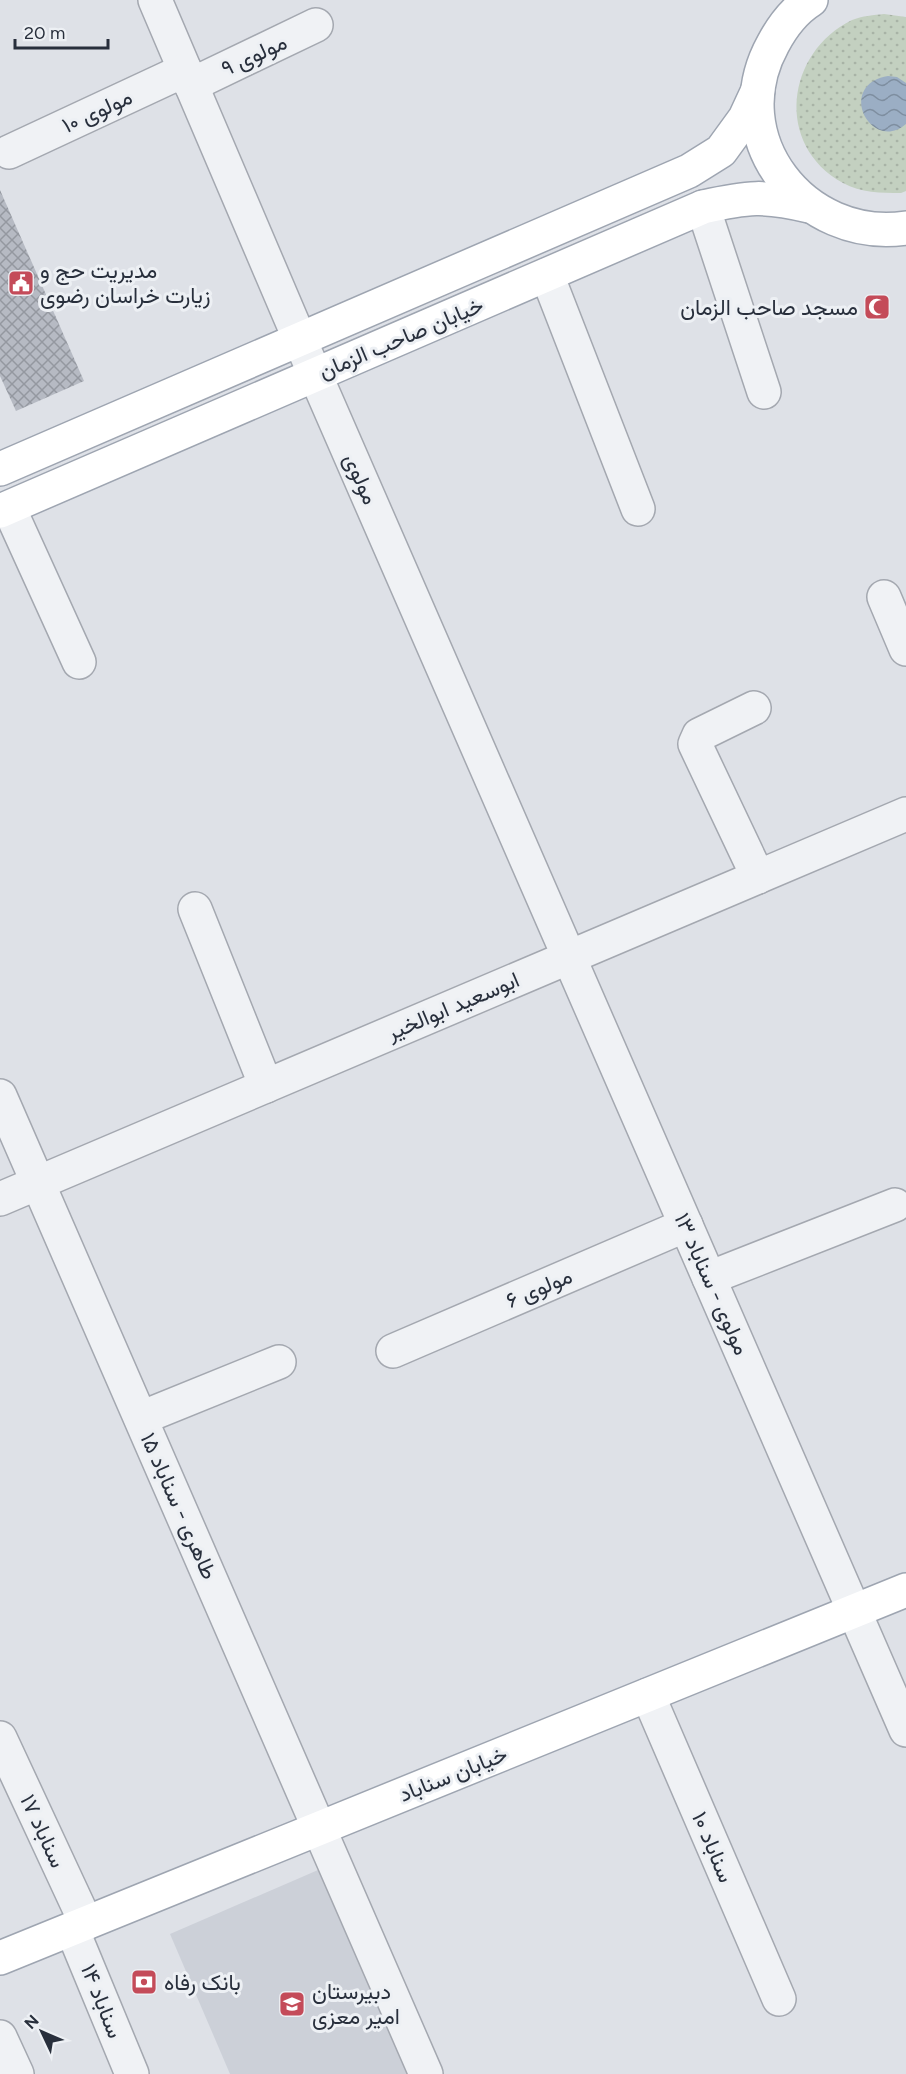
<svg xmlns="http://www.w3.org/2000/svg" width="906" height="2074" viewBox="0 0 906 2074" font-family="Figtree,Vazirmatn,sans-serif">
<style>
.built{fill:#ccd0d8}
.grass{fill:url(#grass-dots)}
.water{fill:url(#water-waves)}
.building{fill:url(#building-cross-hatch)}
.lines{fill:none;stroke-linecap:round;stroke-linejoin:round}
.minor-casing{stroke:#a4a8b0;stroke-width:36}
.major-casing{stroke:#9ea5b1;stroke-width:36}
.minor{stroke:#f0f2f5;stroke-width:33}
.major{stroke:#fff;stroke-width:33}
.labels{text-anchor:middle;dominant-baseline:central;stroke-width:6;stroke-linejoin:round;paint-order:stroke}
.street-label{font-size:22px;fill:#282f3c;stroke:#edf0f4}
.poi-label{font-size:22px;fill:#282f3c;stroke:#edf0f4;text-anchor:start}
</style>
<defs>
<pattern id="grass-dots" width="8" height="8" patternUnits="userSpaceOnUse" patternTransform="scale(1.5)"><rect width="8" height="8" fill="#c3d0c0"/><path d="M2 2h.1M6 6h.1" fill="none" stroke="#a8b3a6" stroke-width="1.8" stroke-linecap="round"/></pattern>
<pattern id="water-waves" width="16" height="10" patternUnits="userSpaceOnUse" patternTransform="scale(1.5)"><rect width="16" height="10" fill="#9baec4"/><path d="M0 5q4-4 8 0t8 0" fill="none" stroke="#7e8ea0"/></pattern>
<pattern id="building-cross-hatch" width="8" height="8" patternUnits="userSpaceOnUse" patternTransform="scale(1.5)"><rect width="8" height="8" fill="#b6bac3"/><path d="M0 0l8 8M0 8l8-8" fill="none" stroke="#9498a0"/></pattern>
</defs>
<rect width="100%" height="100%" fill="#dee1e7"/>
<polygon class="built" points="325,1867 413,2074 230,2074 170,1934"/>
<path class="grass" d="M 884,14 L 906,17 L 906,191 L 901,193 C 881,193 861,193 843,183 C 774,145 786,52 852,20 C 862,16 874,15 884,14 Z"/>
<path class="water" d="M 888,76 L 897,77 L 906,83 L 906,124 C 871,154 835,85 888,76 Z"/>
<polygon class="building" points="0,190 84,381 16,411 0,376"/>
<g class="lines">
<defs>
<g id="minor">
<polyline points="155,0 300,340 906,1730"/>
<polyline points="191,85 316,25"/>
<polyline points="9,152 185,70"/>
<polyline points="703,207 764,392"/>
<polyline points="547,275 638,509"/>
<polyline points="9,508 79,662"/>
<polyline points="884,597 906,649"/>
<polyline points="754,708 699,735 695,744 758,877"/>
<polyline points="195,909 266,1086"/>
<polyline points="0,1096 426,2074"/>
<polyline points="0,1199 906,814"/>
<polyline points="709,1278 895,1205"/>
<polyline points="393,1351 686,1225"/>
<polyline points="141,1418 279,1362"/>
<polyline points="648,1695 779,1999"/>
<polyline points="0,1738 86,1923"/>
<polyline points="72,1929 132,2074"/>
<polyline points="0,2037 17,2074"/>
</g>
<g id="major">
<path d="M 811,0 C 795,10 782,27 773,44 C 721,138 804,243 906,228"/>
<polyline points="0,469 689,171 721,151 745,118 758,90"/>
<path d="M 0,511 L 703,207 C 747,197 765,195 809,206"/>
<polyline points="0,1958 906,1590"/>
</g>
</defs>
<use href="#minor" class="minor-casing"/>
<use href="#major" class="major-casing"/>
<use href="#minor" class="minor"/>
<use href="#major" class="major"/>
</g>
<defs>
<symbol id="civic-square" viewBox="-11 -11 22 22"><rect x="-9" y="-9" width="18" height="18" rx="4" fill="#c44b59" stroke="#edf0f4"/><path d="M-.6-6.5H3V-4.5H.6V-3L4-1V1h2V6H-6V1h2V-1L-.6-3ZM-1.2 2.5V6h2.4V2.5Z" fill="#fff"/></symbol>
<symbol id="mosque-square" viewBox="-11 -11 22 22"><rect x="-9" y="-9" width="18" height="18" rx="4" fill="#c44b59" stroke="#edf0f4"/><path d="M3.5-4.9A6 6 0 1 0 3.5 4.9A5 5 0 1 1 3.5-4.9Z" fill="#fff"/></symbol>
<symbol id="bank-square" viewBox="-11 -11 22 22"><rect x="-9" y="-9" width="18" height="18" rx="4" fill="#c44b59" stroke="#edf0f4"/><path d="M-6-4H6V4H-6ZM0-2.3a2.3 2.3 0 1 0 0 4.6a2.3 2.3 0 1 0 0-4.6Z" fill="#fff"/></symbol>
<symbol id="school-square" viewBox="-11 -11 22 22"><rect x="-9" y="-9" width="18" height="18" rx="4" fill="#c44b59" stroke="#edf0f4"/><path d="M0-5L7-2L0 1L-7-2ZM-4 1L0 2.5L4 1V4Q0 6-4 4Z" fill="#fff"/></symbol>
</defs>
<g fill-rule="evenodd">
<use href="#civic-square" x="6" y="268" width="30" height="30"/>
<use href="#mosque-square" x="862" y="292" width="30" height="30"/>
<use href="#bank-square" x="129" y="1967" width="30" height="30"/>
<use href="#school-square" x="277" y="1989" width="30" height="30"/>
</g>
<g class="labels">
<g class="street-label">
<text transform="translate(254 55) rotate(-25)">مولوی ۹</text>
<text transform="translate(97 111) rotate(-25)">مولوی ۱۰</text>
<text transform="translate(401 338) rotate(-23)">خیابان صاحب الزمان</text>
<text transform="translate(361 479) rotate(66)">مولوی</text>
<text transform="translate(453 1006) rotate(-23)">ابوسعید ابوالخیر</text>
<text transform="translate(712 1284) rotate(66)">مولوی - سناباد ۱۳</text>
<text transform="translate(539 1288) rotate(-23)">مولوی ۶</text>
<text transform="translate(179 1506) rotate(66)">طاهری - سناباد ۱۵</text>
<text transform="translate(453 1774) rotate(-22)">خیابان سناباد</text>
<text transform="translate(43 1831) rotate(65)">سناباد ۱۷</text>
<text transform="translate(713 1847) rotate(67)">سناباد ۱۰</text>
<text transform="translate(102 2001) rotate(68)">سناباد ۱۴</text>
</g>
<g class="poi-label">
<text x="40" y="270">مدیریت حج و<tspan x="40" dy="25">زیارت خراسان رضوی</tspan></text>
<text x="858" y="307" text-anchor="end">مسجد صاحب الزمان</text>
<text x="164" y="1982">بانک رفاه</text>
<text x="312" y="1991">دبیرستان<tspan x="312" dy="25">امیر معزی</tspan></text>
</g>
</g>
<g transform="translate(42 2032) rotate(314)" stroke="#edf0f4" stroke-width="4.5" paint-order="stroke">
<path d="M0-4.5L10 22L0 15L-10 22Z" fill="#282f3c"/>
<text y="-9" font-size="16" font-weight="bold" text-anchor="middle" fill="#282f3c">N</text>
</g>
<path d="M15 39v9h93v-9" fill="none" stroke="#282f3c" stroke-width="3"/>
<text x="24" y="39" font-size="18" fill="#282f3c" stroke="#edf0f4" stroke-width="4.5" paint-order="stroke">20 m</text>
</svg>
